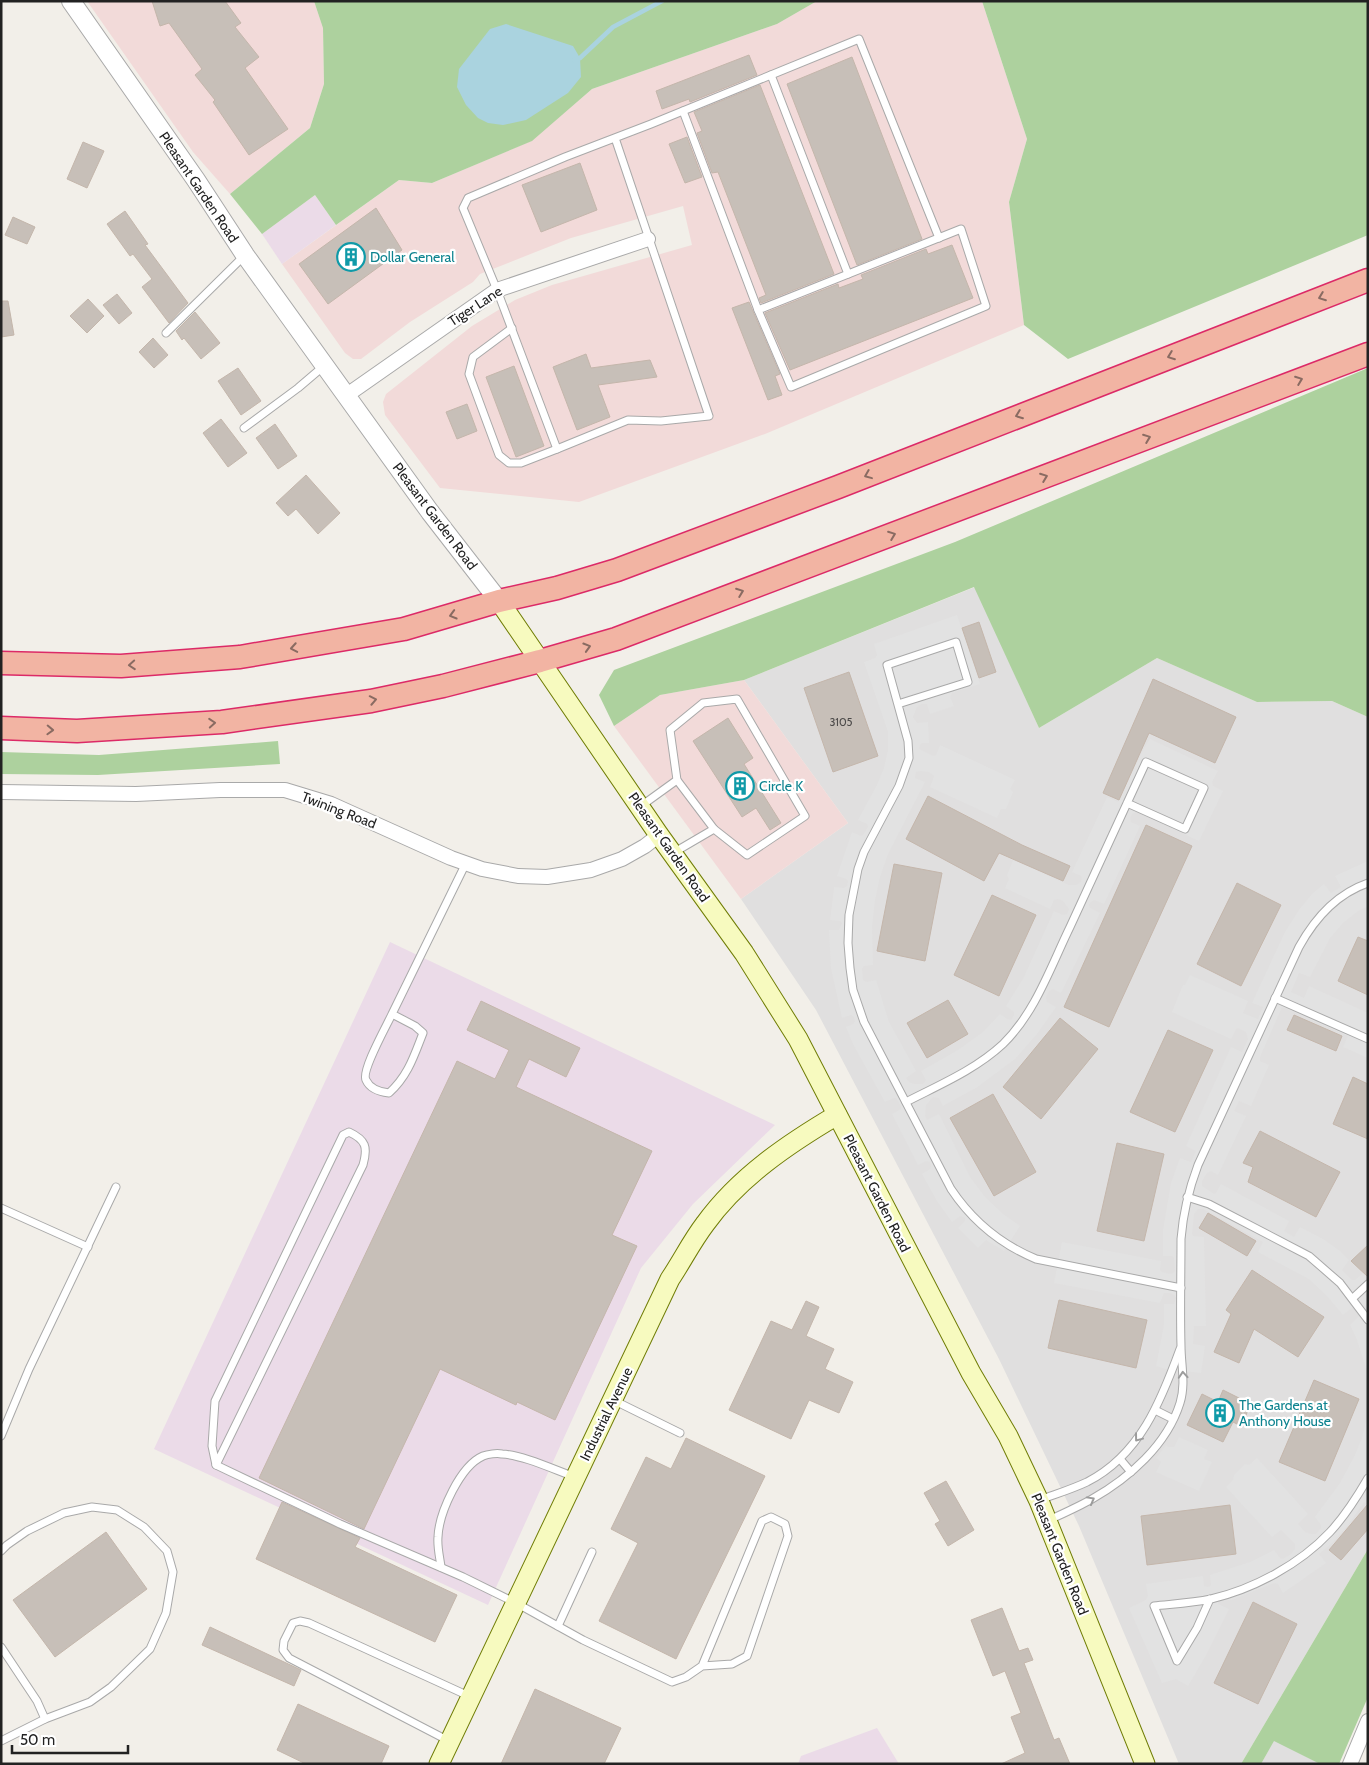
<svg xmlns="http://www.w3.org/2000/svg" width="1369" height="1765" viewBox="0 0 1369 1765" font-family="Cabin,sans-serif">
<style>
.residential{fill:#e0dfdf}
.commercial{fill:#f2dad9}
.industrial{fill:#ebdbe8}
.forest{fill:#add19e}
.parking{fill:#e2e2e2}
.water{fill:#aad3df}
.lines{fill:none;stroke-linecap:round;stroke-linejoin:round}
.stream{stroke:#aad3df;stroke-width:4.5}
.building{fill:#c7bfb8;stroke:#c4b6ab}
.service-casing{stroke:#a9a9a9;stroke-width:9}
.minor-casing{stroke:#a9a9a9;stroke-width:16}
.tertiary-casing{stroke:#a9a9a9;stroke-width:20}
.secondary-casing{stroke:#707d05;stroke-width:21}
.trunk-casing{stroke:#dc2a67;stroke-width:25}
.service{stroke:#fff;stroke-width:7}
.minor{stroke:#fff;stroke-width:14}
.tertiary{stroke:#fff;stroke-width:18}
.secondary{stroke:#f7fabf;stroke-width:19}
.trunk{stroke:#f2b4a3;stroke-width:22}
.oneway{stroke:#8a6b62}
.oneway2{stroke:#9c9c9c}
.labels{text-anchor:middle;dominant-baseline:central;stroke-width:4.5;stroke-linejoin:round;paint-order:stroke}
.number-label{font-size:11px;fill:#4b4948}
.street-label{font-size:14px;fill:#222;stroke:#fff}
.culture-label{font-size:14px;fill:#0d838f;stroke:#fff;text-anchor:start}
</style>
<rect width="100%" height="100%" fill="#f2efe9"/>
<g class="residential">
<polygon points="975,587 1039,728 1157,658 1257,702 1332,701 1368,717 1368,1549 1241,1764 1179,1764 1079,1526 999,1359 816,1010 741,899 848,823 744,680"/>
<polygon points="1274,1740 1320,1764 1261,1764"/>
</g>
<g class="commercial">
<polygon points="87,1 314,1 323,27 324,84 310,128 230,194 193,152"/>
<polygon points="817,1 982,1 1027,139 1009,202 1024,325 765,434 579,502 440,488 385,415 383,402 386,394 472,326 515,300 552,285 692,245 683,206 571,238 480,274 473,282 410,322 361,359 353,359 345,353 282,264 399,180 432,183 531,141 592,89 777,24"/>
<polygon points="744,680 848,823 741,899 614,726 660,695"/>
</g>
<g class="industrial">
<polygon points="315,195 336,225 282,264 262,234"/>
<polygon points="390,942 775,1125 693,1204 641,1268 488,1605 154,1449"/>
<polygon points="877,1728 899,1764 798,1764 801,1756"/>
</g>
<g class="forest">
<polygon points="314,1 817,1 777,24 592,89 532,141 432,183 399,180 336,225 315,195 262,234 230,194 310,128 324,84 323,28"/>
<polygon points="982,1 1368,1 1368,235 1068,359 1024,325 1009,202 1027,139"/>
<polygon points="1368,368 1368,717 1332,701 1257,702 1157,658 1039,728 974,587 744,680 660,695 614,726 599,695 614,670 955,542"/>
<polygon points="278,741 280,764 98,775 1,774 1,752 99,755"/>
<polygon points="1368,1549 1368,1697 1339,1764 1320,1764 1274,1741 1261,1764 1241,1764"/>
</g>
<g class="parking">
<polygon points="957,615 980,684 952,693 950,697 954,706 930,714 927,704 922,704 917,707 913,717 917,723 928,722 929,743 922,743 920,745 919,749 933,756 936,755 940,745 1015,780 1010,789 1013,792 1006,809 1001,809 997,818 930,787 934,776 929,772 920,771 916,772 915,776 915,778 925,782 888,854 880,877 875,900 872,927 873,965 864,966 862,969 863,980 866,982 876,980 889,1022 916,1071 906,1078 909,1082 914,1084 923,1084 926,1080 921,1071 958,1050 983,1032 1000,1014 1007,1019 1011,1020 1014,1015 1014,1012 1006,1006 1023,979 1054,911 1063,915 1067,914 1069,909 1063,901 1059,899 1054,900 1050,909 1005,888 1009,879 1007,875 1013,860 1069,885 1076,885 1081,882 1082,878 1081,876 1072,872 1107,797 1118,802 1143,750 1150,739 1218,771 1212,782 1213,786 1223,791 1199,841 1137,812 1132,814 1130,818 1131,822 1140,826 1104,904 1094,900 1091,902 1089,905 1090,908 1100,913 1061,993 1053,989 1049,991 1046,997 1047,1002 1056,1007 1037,1034 1015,1059 976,1088 943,1106 939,1098 933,1097 926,1105 925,1116 927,1120 939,1114 970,1177 985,1197 1003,1214 1020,1226 1004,1251 986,1240 978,1248 958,1228 965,1221 965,1218 960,1216 952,1222 937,1201 922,1174 930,1169 931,1166 930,1162 926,1161 918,1165 892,1114 901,1109 901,1106 896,1098 894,1098 885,1102 853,1044 846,1027 853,1024 855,1021 854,1017 851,1015 842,1018 831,968 829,930 839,930 842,923 840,921 830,920 834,887 844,888 847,886 848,881 846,879 837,876 852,832 861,836 863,835 868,827 867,824 858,820 877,785 884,768 888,750 888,732 884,720 864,662 875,658 877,655 874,644"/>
<polygon points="1368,861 1368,906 1358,911 1343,923 1330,938 1310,977 1299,973 1291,992 1304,998 1309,986 1368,1013 1368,1058 1343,1047 1348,1036 1282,1007 1260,1057 1260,1061 1269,1065 1251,1106 1239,1101 1234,1111 1246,1116 1218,1175 1211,1171 1207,1173 1202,1181 1202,1186 1214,1194 1216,1193 1221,1184 1289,1221 1284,1231 1294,1237 1300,1227 1323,1239 1340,1251 1349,1260 1342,1270 1352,1280 1355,1280 1368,1269 1368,1292 1365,1295 1368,1299 1368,1368 1366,1368 1357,1340 1350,1325 1358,1317 1359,1315 1353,1307 1343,1315 1327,1296 1309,1279 1258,1252 1263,1242 1203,1209 1198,1209 1194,1214 1192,1234 1193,1236 1204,1237 1206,1326 1194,1326 1193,1344 1205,1346 1201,1373 1165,1369 1156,1366 1164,1325 1164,1304 1174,1304 1176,1298 1174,1295 1170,1293 1164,1293 1160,1303 1054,1283 1062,1242 1161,1261 1160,1270 1162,1272 1170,1274 1173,1273 1175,1271 1174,1258 1172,1256 1163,1256 1163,1230 1171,1183 1180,1158 1191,1162 1196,1151 1186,1146 1231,1047 1242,1052 1248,1039 1246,1032 1238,1028 1236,1029 1231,1039 1172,1012 1183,985 1185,985 1190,975 1248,1001 1243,1013 1258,1019 1263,1007 1252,1003 1285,932 1299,910 1312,894 1324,884 1331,893 1341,887 1335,876"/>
<polygon points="1368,1413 1368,1504 1364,1502 1348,1525 1332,1543 1319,1554 1326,1563 1283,1593 1278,1584 1274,1583 1232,1600 1219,1601 1218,1604 1229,1609 1205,1657 1188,1686 1176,1679 1162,1683 1129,1608 1146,1600 1148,1596 1146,1584 1203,1576 1204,1586 1209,1587 1211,1585 1210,1575 1250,1562 1274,1550 1280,1558 1283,1559 1291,1554 1295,1549 1295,1544 1281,1530 1272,1537 1226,1487 1233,1480 1234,1475 1245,1464 1249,1465 1257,1458 1308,1514 1298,1524 1305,1532 1311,1534 1316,1534 1321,1528 1321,1525 1315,1517 1340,1483 1355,1455 1362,1438"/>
<polygon points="1179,1437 1208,1450 1204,1459 1212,1462 1199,1491 1156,1472 1161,1462 1156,1458 1166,1445 1168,1447 1174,1447"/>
</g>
<polygon class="water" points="506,24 573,46 580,58 581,77 568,93 526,120 503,125 488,123 478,118 466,105 457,87 459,69 490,29"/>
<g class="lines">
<polyline class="stream" points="574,60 580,58 613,27 662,1"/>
</g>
<g class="building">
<polygon points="152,1 225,1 241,23 235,27 259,57 245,68 288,129 249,155 213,102 215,100 195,75 202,69 169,23 160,26"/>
<polygon points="749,55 757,75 690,102 689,99 662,109 656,91"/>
<polygon points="852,57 922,239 857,265 787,84"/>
<polygon points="760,85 834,274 761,303 759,298 766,295 718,172 712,173 697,133 702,131 694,112"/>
<polygon points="687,137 702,177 685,183 669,144"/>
<polygon points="83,142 104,151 87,188 67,179"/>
<polygon points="580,163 597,210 541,232 522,185"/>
<polygon points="376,208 402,250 328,304 299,264"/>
<polygon points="125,211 148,244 145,245 188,303 169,323 142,287 152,279 133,254 130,256 107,224"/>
<polygon points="13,217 35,227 27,244 5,235"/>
<polygon points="952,245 973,298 790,370 765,313 838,284 839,288 863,279 861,275 926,249 928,254"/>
<polygon points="117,294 132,313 119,324 103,305"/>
<polygon points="88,299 104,316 87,333 70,316"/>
<polygon points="1,301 8,301 14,335 1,337"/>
<polygon points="749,302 780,374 775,376 782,395 768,400 732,308"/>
<polygon points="195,312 220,343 201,359 184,338 182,340 176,331"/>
<polygon points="153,338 168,355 154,368 139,352"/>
<polygon points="586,354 591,368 650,360 657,377 598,385 610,417 577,430 553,367"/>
<polygon points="514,366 544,446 516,457 486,377"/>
<polygon points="238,368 261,401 241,415 218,381"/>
<polygon points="467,404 477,431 457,439 446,412"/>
<polygon points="221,419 247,453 228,467 203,433"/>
<polygon points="275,424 297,456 278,469 256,438"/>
<polygon points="306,475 340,513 318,534 296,509 288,516 276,503"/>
<polygon points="979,622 996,672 979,678 962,628"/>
<polygon points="849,672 878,756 833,772 804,688"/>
<polygon points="1153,679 1236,717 1215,763 1149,733 1119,800 1103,793"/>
<polygon points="728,718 753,758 744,764 781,823 770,830 756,808 742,817 693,741"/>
<polygon points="928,796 1022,845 1070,866 1063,881 999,853 984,881 906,839"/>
<polygon points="1146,825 1192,846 1109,1027 1064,1007"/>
<polygon points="894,864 942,873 925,961 877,951"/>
<polygon points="1237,883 1281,905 1241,986 1197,964"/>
<polygon points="992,895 1036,915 999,996 954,975"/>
<polygon points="1358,937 1368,941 1368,995 1338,981"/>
<polygon points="948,1000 968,1034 927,1058 907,1023"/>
<polygon points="481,1001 580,1048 566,1077 529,1059 516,1087 652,1151 612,1235 637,1246 555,1420 517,1402 516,1405 440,1369 364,1529 259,1478 457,1061 495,1079 509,1050 467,1030"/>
<polygon points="1294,1015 1342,1036 1336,1051 1287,1030"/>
<polygon points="1060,1018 1098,1049 1041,1119 1003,1087"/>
<polygon points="1168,1030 1213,1050 1175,1132 1130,1112"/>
<polygon points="1353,1077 1368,1084 1368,1139 1333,1124"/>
<polygon points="993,1094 1036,1172 994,1196 950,1118"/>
<polygon points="1260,1131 1340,1172 1316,1217 1248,1182 1253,1167 1243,1163"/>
<polygon points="1117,1143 1164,1154 1144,1241 1097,1231"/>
<polygon points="1208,1213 1256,1241 1247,1256 1199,1228"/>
<polygon points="1368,1245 1368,1277 1351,1261"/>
<polygon points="1252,1270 1324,1317 1298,1357 1254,1329 1239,1363 1214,1352 1231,1314 1226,1310"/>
<polygon points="1059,1300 1147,1320 1136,1368 1048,1348"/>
<polygon points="806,1301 819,1307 806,1336 834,1349 825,1369 853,1382 839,1413 809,1400 791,1439 729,1410 771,1321 792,1330"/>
<polygon points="1314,1380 1359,1399 1325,1481 1279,1462"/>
<polygon points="1223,1390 1251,1404 1241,1426 1233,1422 1223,1442 1187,1425 1202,1394 1218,1402"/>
<polygon points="686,1438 765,1476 676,1659 599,1621 638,1543 611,1529 646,1457 671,1469"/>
<polygon points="946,1481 974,1530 948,1546 935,1524 940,1521 924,1493"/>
<polygon points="282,1502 360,1538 355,1547 457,1595 435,1642 256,1559"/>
<polygon points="1368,1504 1368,1529 1341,1560 1329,1550"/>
<polygon points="1230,1505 1236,1554 1147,1565 1141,1516"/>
<polygon points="106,1532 147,1589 55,1657 13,1600"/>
<polygon points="1253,1602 1297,1624 1258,1704 1214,1683"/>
<polygon points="1002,1608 1019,1651 1028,1648 1033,1660 1024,1663 1054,1740 1059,1738 1070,1764 1001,1764 1025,1753 1011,1717 1021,1713 1005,1671 993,1676 971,1620"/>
<polygon points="210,1627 301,1670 294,1686 202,1645"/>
<polygon points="535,1689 621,1728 604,1764 501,1764"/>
<polygon points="298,1704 389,1746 381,1764 306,1764 277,1750"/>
</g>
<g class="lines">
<defs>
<g id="service">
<polyline points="771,75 848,274"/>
<polyline points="683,111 758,310"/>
<polyline points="615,138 709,416 661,421 628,420 557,449 497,290 463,208 468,198 565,157 651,124 859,39 939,238"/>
<polygon points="961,229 986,306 791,387 758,310"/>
<polyline points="512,328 473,357 469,374 499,455 509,463 521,463 557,449"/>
<polyline points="166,333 245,255"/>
<polyline points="244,428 298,388 325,365"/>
<path d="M 898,704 L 968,682 L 956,642 L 887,665 L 908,741 L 909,758 L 899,786 L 864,852 L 858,869 L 849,915 L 848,943 L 850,968 L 853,990 L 864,1022 L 951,1189 C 973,1222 1000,1244 1036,1259 L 1181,1288"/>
<polyline points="677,780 714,829"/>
<polyline points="641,806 677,780 670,730 703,703 737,699 805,816 747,855 714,829 673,853"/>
<polyline points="1275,998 1368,1039"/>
<path d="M 392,1014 L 415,1026 L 423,1033 C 414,1056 408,1076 389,1093 C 380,1092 370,1089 366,1080 C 361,1071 387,1025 392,1014 L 466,863"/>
<path d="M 906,1102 C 939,1085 975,1070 1003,1044 C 1035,1013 1051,966 1070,927 C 1095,872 1121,817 1146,762 L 1204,788 L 1185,829 L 1127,803"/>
<path d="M 349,1132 C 366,1140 368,1147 363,1165 L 216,1465 L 212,1446 L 215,1401 L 343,1135 Z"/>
<polyline points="1187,1197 1209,1204 1309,1256 1340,1283 1368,1320"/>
<polyline points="1,1208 88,1247"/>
<polyline points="1353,1298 1368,1284"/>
<polyline points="613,1400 680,1433"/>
<polyline points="1155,1410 1173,1419"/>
<polyline points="1,1436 29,1369 116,1187"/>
<polyline points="1120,1459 1131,1472"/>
<polyline points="216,1465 340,1524 463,1577 516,1603 583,1640 672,1682 686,1677 702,1666 762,1521 771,1517 785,1524 788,1536 747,1656 732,1664 702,1666"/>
<path d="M 1040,1500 C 1056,1494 1072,1489 1087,1482 C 1140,1455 1161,1401 1180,1349"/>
<path d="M 1047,1521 C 1062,1514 1078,1507 1092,1499 C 1129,1478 1167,1445 1180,1403 C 1186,1384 1181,1365 1181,1346 C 1180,1311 1181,1275 1181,1239 C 1183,1213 1189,1189 1198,1165 L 1299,947 C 1315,918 1336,894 1368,883"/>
<polyline points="1,1551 7,1545 27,1531 64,1513 92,1507 117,1510 144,1527 167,1551 173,1572 166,1613 150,1649 111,1687 90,1702 45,1719 1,1741"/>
<path d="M 441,1567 C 440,1558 437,1547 438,1537 C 439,1513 460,1466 483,1456 C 488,1454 497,1453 502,1454 C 523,1455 555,1470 575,1477"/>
<path d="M 1210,1599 L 1197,1628 L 1177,1661 L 1154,1606 C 1172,1604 1192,1603 1211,1599 C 1254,1589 1300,1564 1330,1532 C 1345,1516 1357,1497 1368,1478"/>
<polyline points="558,1626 592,1552"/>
<polyline points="1,1647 37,1701 45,1719"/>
<polyline points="449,1741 289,1658 283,1650 284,1641 293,1623 300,1621 309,1623 471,1697"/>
</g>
<g id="minor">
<polyline points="347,395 497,290 648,239"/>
<polyline points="1,792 136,794 220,790 285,790 331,804 451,858 482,869 518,876 547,877 591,870 622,859 645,846 659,835"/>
<polyline points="1350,1764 1368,1721"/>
</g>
<polyline id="tertiary" points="71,1 196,180 245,255 430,512 499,601"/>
<g id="secondary">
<polyline points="499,601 659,835 744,953 798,1039 971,1373 1008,1436 1039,1501 1145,1764"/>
<path d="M 439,1764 L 670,1279 C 682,1261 692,1241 705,1224 C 739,1177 788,1144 837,1115"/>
</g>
<g id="trunk">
<polyline points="1,663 121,666 240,657 404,629 499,601 557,588 617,570 838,487 1368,280"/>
<polyline points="1,728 77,731 222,722 371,701 443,686 540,661 616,639 1368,354"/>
</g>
</defs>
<use href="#service" class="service-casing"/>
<use href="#minor" class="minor-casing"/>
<use href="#tertiary" class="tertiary-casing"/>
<use href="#secondary" class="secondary-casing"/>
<use href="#trunk" class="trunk-casing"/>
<use href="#service" class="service"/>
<use href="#minor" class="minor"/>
<use href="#tertiary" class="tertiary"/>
<use href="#secondary" class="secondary"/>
<use href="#trunk" class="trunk"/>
</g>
<defs><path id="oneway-chevron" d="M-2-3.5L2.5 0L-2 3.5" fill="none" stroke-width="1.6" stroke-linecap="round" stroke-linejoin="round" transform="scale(1.25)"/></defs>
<g class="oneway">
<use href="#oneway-chevron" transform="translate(1322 297) rotate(159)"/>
<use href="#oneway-chevron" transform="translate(1171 356) rotate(159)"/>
<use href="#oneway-chevron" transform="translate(1299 380) rotate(-21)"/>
<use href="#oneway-chevron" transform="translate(1019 415) rotate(159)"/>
<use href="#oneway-chevron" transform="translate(1147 438) rotate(-21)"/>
<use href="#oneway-chevron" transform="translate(868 475) rotate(158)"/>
<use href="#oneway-chevron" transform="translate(1044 477) rotate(-21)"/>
<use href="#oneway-chevron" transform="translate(892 535) rotate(-21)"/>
<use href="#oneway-chevron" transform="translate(740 592) rotate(-21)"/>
<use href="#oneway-chevron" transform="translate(453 615) rotate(164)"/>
<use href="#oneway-chevron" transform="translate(587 647) rotate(-17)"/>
<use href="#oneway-chevron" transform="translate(294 648) rotate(170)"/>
<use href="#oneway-chevron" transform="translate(132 665) rotate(176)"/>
<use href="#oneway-chevron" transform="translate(373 700) rotate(-11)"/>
<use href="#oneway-chevron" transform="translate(212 723) rotate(-4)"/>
<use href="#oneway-chevron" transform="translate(50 730) rotate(2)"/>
</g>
<g class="oneway2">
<use href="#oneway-chevron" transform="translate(1183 1375) rotate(-94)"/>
<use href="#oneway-chevron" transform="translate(1138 1438) rotate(127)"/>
<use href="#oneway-chevron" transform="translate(1091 1500) rotate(-29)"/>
</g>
<defs>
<symbol id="building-ring" viewBox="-11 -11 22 22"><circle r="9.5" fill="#fff" stroke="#0f9aa8" stroke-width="1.5"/><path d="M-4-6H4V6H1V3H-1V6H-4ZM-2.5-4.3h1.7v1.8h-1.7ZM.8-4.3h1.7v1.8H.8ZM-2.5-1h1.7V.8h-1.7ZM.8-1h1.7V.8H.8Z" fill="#0f9aa8"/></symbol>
</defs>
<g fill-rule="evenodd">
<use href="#building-ring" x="335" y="241" width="32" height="32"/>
<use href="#building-ring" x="724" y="770" width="32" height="32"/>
<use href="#building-ring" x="1204" y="1397" width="32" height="32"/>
</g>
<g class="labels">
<g class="number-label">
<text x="841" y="722">3105</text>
</g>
<g class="street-label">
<text transform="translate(199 187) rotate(56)">Pleasant Garden Road</text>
<text transform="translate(475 306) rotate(-33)">Tiger Lane</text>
<text transform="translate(435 516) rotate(53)">Pleasant Garden Road</text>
<text transform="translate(339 810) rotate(21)">Twining Road</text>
<text transform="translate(669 847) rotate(55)">Pleasant Garden Road</text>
<text transform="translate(877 1193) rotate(63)">Pleasant Garden Road</text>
<text transform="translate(606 1414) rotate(-64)">Industrial Avenue</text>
<text transform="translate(1060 1554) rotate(68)">Pleasant Garden Road</text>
</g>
<g class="culture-label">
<text x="370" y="257">Dollar General</text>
<text x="759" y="786">Circle K</text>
<text x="1239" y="1405">The Gardens at<tspan x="1239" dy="16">Anthony House</tspan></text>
</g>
</g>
<rect width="1369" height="1765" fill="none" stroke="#222222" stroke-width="5"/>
<path d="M12 1745v8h116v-8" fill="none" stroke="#222222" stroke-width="2.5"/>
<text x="20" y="1745" font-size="15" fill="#222222" stroke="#ffffff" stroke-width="4" paint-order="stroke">50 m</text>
</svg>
